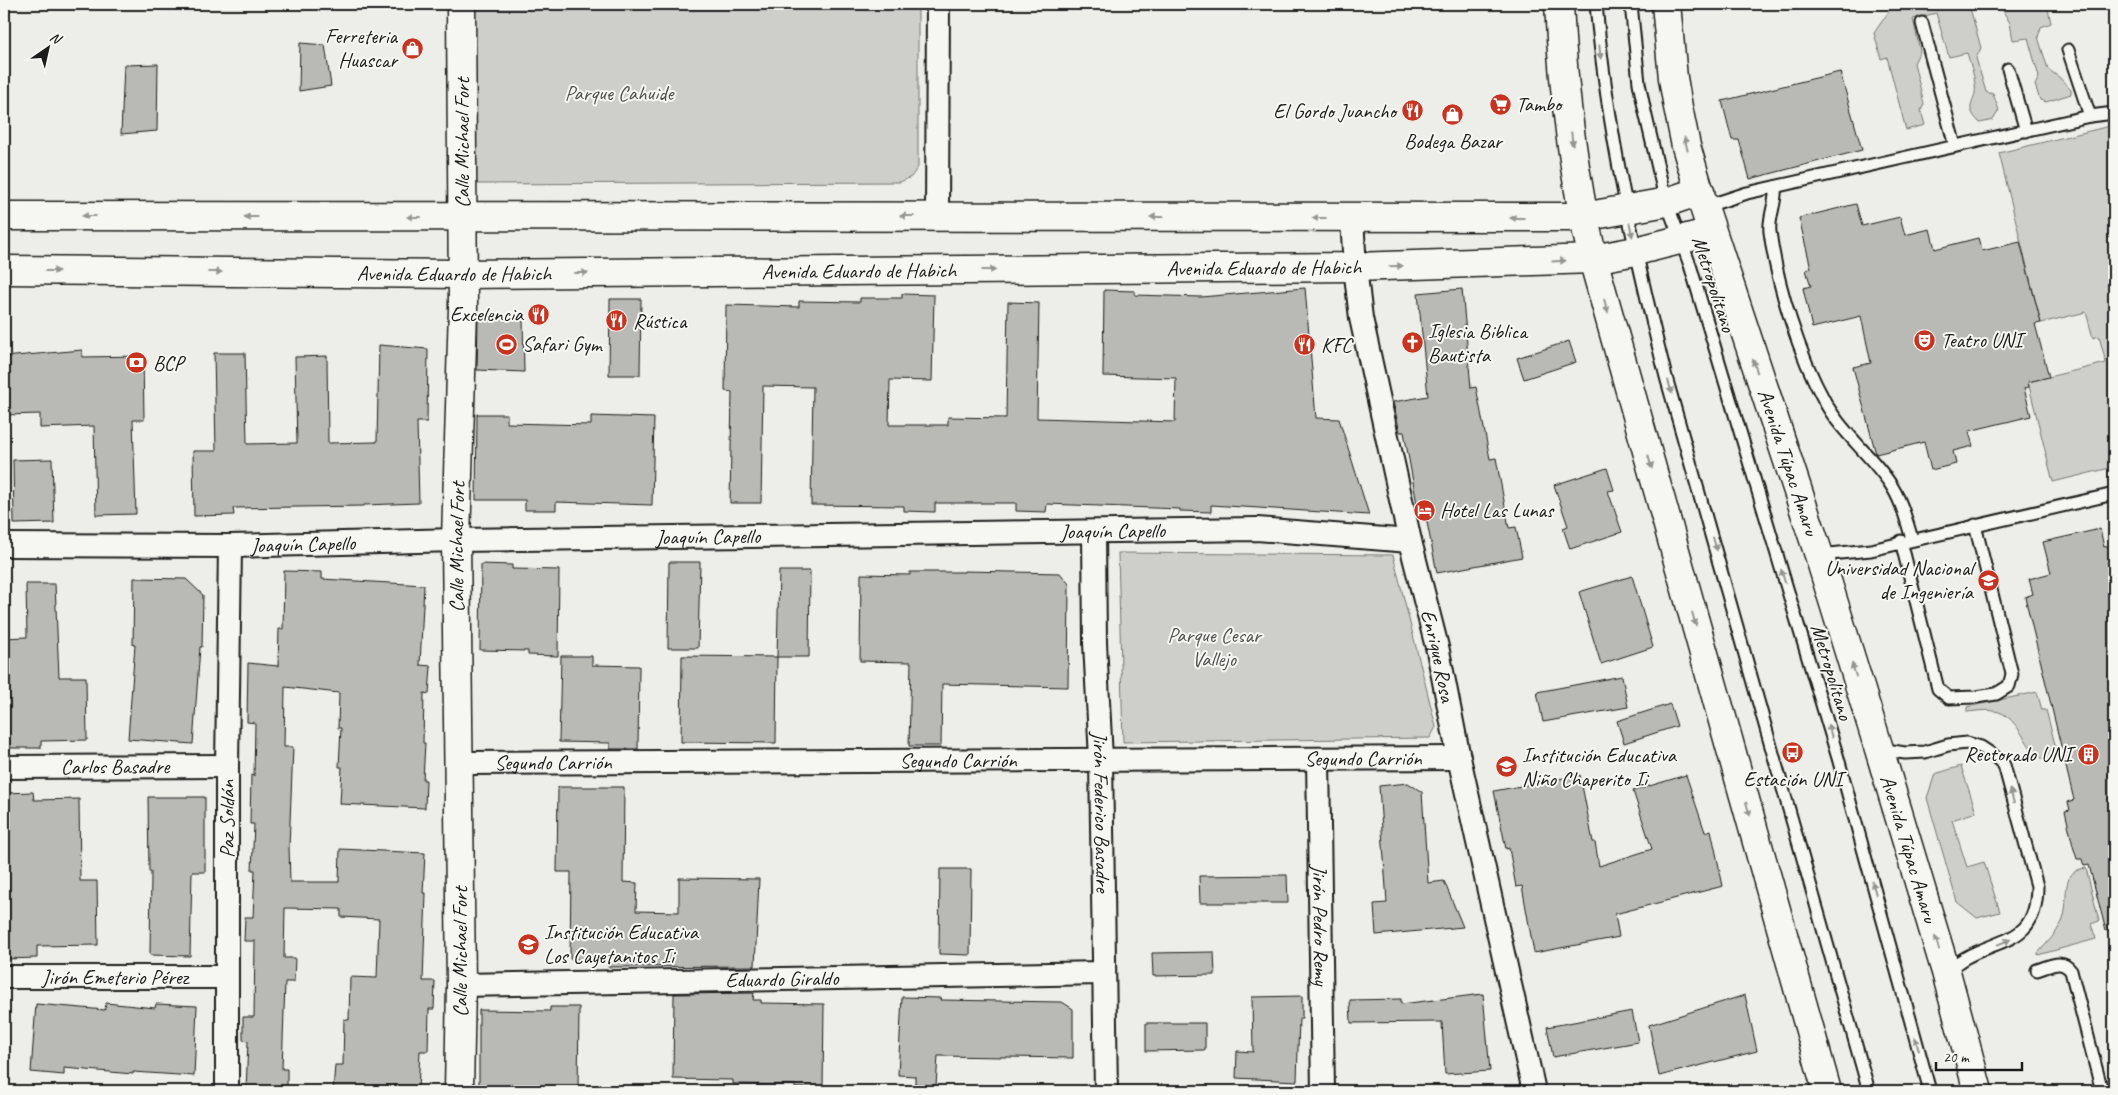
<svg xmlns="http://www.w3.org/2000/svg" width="2118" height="1095" viewBox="0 0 2118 1095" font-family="Caveat,sans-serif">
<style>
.green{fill:#cececb;stroke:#757574}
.building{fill:#b9b9b6;stroke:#1c1c1c}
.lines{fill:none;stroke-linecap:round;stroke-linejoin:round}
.service-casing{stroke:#1c1c1c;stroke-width:15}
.minor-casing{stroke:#1c1c1c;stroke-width:26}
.tertiary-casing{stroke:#1c1c1c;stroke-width:31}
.primary-casing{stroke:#1c1c1c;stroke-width:31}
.service{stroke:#f6f6f2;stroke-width:11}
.minor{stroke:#f6f6f2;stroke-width:22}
.tertiary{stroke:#f6f6f2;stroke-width:28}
.primary{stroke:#f6f6f2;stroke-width:28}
.oneway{fill:#949492}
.labels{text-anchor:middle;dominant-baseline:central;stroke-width:4;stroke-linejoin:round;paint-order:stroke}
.poi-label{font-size:21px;fill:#1c1c1c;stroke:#f6f6f2;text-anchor:start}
.park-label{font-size:21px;fill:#515151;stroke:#f6f6f2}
.street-label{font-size:21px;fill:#1c1c1c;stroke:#f6f6f2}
</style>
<rect width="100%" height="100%" fill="#edede9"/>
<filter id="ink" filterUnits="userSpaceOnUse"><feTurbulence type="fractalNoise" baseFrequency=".02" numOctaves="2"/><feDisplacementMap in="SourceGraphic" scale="10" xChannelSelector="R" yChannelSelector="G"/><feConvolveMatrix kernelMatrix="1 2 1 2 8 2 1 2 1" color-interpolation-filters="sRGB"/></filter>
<g filter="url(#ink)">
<g class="green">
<polygon points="469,4 918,4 918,167 911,177 900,182 478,184 471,173"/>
<path d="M 1894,4 L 1984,4 L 1970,8 L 1981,48 L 1976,58 L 1986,92 L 1993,94 L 1999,110 L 1993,120 L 1980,123 C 1961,104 1978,103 1975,84 C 1974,74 1970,63 1967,53 L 1949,57 L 1936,13 L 1913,19 L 1920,51 L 1914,63 L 1924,104 L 1921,111 L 1925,125 L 1906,130 L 1887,57 L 1881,59 L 1874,33 Z"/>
<polygon points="1999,4 2047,4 2051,23 2041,27 2038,37 2048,69 2060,78 2071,90 2071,94 2046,102 2040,100 2035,85 2039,77 2028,38 2013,40 2010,23"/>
<polygon points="2114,125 2114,467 2053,482 2028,382 2106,363 2099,336 2093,338 2086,312 2041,323 1999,153"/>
<polygon points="1118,553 1393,555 1436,727 1430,738 1123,742"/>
<path d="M 2037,692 L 2042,710 L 2046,710 L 2059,760 C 2028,768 2025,721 1999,712 C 1988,709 1978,711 1967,712 L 1967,707 Z"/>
<polygon points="1961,766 1976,812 1952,820 1967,867 1984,862 2000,912 1977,918 1957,902 1927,798 1935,774"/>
<path d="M 2086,868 L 2099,921 L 2091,924 L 2096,939 L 2038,955 L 2038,953 C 2047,943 2056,934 2062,922 C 2071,902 2057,871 2086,868 Z"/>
</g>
<g class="building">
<polygon points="300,43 325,45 331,86 299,91"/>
<polygon points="158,64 157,131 121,134 124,65"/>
<polygon points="1840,72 1862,150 1750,179 1739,140 1732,140 1722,101"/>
<polygon points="1856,204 1862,226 1900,217 1905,235 1930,229 1935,249 1978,238 1982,251 2020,242 2041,323 2035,324 2049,377 2028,382 2029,387 2024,388 2031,416 1969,431 1973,446 1953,451 1956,464 1931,470 1924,442 1876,454 1853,367 1871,363 1861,316 1812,328 1803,288 1811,286 1806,270 1811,268 1799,218"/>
<polygon points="1305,288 1316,418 1339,419 1369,515 1211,505 1211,512 1180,511 1180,509 1047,504 1046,512 1016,511 1016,503 935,503 935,512 904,511 904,506 811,505 813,387 763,386 761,503 730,503 732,392 725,391 726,305 799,307 799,301 860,302 860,298 902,298 902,294 934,295 932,381 890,380 889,425 948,425 948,417 1006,418 1008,302 1039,303 1037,418 1175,422 1176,378 1103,376 1104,290 1135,291 1135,295 1201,297"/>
<polygon points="1462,289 1471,388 1476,387 1490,459 1496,458 1509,528 1516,527 1522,557 1437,573 1423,502 1417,504 1404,432 1400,432 1393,402 1428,396 1418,293"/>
<polygon points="610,299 641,299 640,375 609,375"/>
<polygon points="478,317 523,319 524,372 477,370"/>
<polygon points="1569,341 1576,362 1524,379 1517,358"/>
<polygon points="379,345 428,349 427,422 417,422 419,503 364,505 364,506 233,508 234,515 194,516 193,451 216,451 214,353 245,353 247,444 297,443 295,357 327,356 328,443 377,442"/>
<polygon points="82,350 83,357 143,356 144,420 133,420 136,514 96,515 94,426 40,428 40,414 4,415 4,357"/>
<polygon points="477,414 507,414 507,423 591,425 591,416 654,418 652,505 556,502 556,510 525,510 525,500 476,500"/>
<polygon points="52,459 54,523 14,524 13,460"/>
<polygon points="1607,468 1614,490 1608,491 1622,532 1570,549 1563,528 1568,526 1554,485"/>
<polygon points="2100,529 2104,547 2114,544 2114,930 2106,931 2089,865 2084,866 2082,859 2077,859 2073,846 2065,811 2070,810 2068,802 2074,800 2025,597 2033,594 2029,579 2051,573 2043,542"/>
<polygon points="669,562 700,562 698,648 668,648"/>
<polygon points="481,564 512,565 512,569 559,570 558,656 528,655 528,651 480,650"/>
<polygon points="284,571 322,572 322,579 424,585 420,665 431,666 429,694 424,693 423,743 425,743 423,780 426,780 425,808 340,804 342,767 339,767 341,728 338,728 339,693 285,687 284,747 293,747 289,847 290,882 339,882 340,849 425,853 423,893 426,893 423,981 435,981 434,1009 429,1009 428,1051 420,1051 418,1091 333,1091 335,1065 343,1065 344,1019 349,1020 350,977 377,978 379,919 341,917 341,909 285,908 284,958 295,958 294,982 285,982 282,1069 287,1069 287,1091 246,1091 248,1041 243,1040 243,1017 254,1017 255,941 244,941 245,917 253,917 255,870 252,870 254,824 250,824 251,775 254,776 255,723 247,722 248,663 278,666 279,629 283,629"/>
<polygon points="779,571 810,571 809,657 777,657"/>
<polygon points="964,571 1060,573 1069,584 1068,687 942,684 941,746 909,746 911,662 860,661 861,574 910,575 910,572 964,572"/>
<polygon points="1632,576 1653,647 1601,664 1579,592"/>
<polygon points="134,578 186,579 203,595 202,647 200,647 193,744 128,739 135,645 133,645"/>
<polygon points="26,584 55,584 59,677 86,677 87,740 41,741 41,748 9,748 9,741 4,741 4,638 27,637"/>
<polygon points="561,656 592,656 592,665 639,666 638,749 610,749 610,743 559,742"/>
<polygon points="682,656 777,657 776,743 681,742"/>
<polygon points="1622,676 1628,707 1543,722 1537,692"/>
<polygon points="1670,704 1677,726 1624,743 1617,721"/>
<polygon points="1580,775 1593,842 1595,842 1599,866 1652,849 1633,791 1686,775 1705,832 1711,830 1723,886 1615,914 1619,937 1534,953 1522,886 1516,887 1509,848 1506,849 1494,791"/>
<polygon points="1408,783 1422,792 1428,883 1444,881 1463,927 1376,935 1374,904 1387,903 1379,786"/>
<polygon points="558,787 624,787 623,882 637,883 636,911 679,912 679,878 759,879 755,966 608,967 608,959 570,959 571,872 557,872"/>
<polygon points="33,792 34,800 79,799 80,881 97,881 98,945 37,946 37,958 6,959 4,793"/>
<polygon points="148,797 205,797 205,872 192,872 190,956 150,955 151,872 149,872"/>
<polygon points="940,869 971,869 970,955 939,954"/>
<polygon points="1287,875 1288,903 1200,903 1199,876"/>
<polygon points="1214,952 1215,975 1153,976 1152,953"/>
<polygon points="754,993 753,1000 761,1000 761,1003 824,1004 823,1088 795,1088 795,1085 733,1084 733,1080 673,1079 674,994"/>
<polygon points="1483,994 1490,1071 1445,1074 1442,1022 1351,1023 1350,1000 1401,999 1401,1004"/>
<polygon points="1745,995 1757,1051 1659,1076 1649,1025"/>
<polygon points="1302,996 1302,1018 1299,1018 1297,1081 1236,1078 1237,1051 1253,1052 1252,997"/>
<polygon points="902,997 941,998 940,1000 1062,1002 1073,1009 1073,1058 938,1056 936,1086 915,1084 915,1076 898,1075"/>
<polygon points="106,1003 155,1008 156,1004 197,1006 194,1076 133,1072 133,1074 64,1068 64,1075 31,1072 36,1004 105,1010"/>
<polygon points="550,1007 579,1007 578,1091 479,1091 479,1010 550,1011"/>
<polygon points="1632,1011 1638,1042 1553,1057 1547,1027"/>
<polygon points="1146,1023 1205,1023 1205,1050 1146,1051"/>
</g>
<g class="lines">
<defs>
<g id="service">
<path d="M 1596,4 C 1607,130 1635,254 1666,377 L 1869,1091"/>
<polyline points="1631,4 1639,83 1645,112 1665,198 1690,265 1838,758 1930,1091"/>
<polyline points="1922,23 1955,146"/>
<polyline points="2068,50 2090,116"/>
<polyline points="2008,69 2026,131"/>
<path d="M 1775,187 C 1777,202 1768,217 1770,232 C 1777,285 1799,355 1825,402 C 1842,433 1870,454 1889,482 C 1901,499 1906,519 1912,539"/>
<polyline points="1704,207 1747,193 2090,116 2114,113"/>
<polyline points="1901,541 1938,689 1949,698 1976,697 1996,694 2009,686 2012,674 1975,525"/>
<polyline points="1819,555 1871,550 2114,494"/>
<path d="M 1880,749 L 1905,753 L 1925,752 L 1948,745 L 1967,743 L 1981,747 L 1993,755 L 2004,765 L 2037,886 C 2037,943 2002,937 1965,958 C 1958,962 1952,967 1946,972"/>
<path d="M 2037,970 C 2050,966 2062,958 2071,971 L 2102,1091"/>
</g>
<g id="minor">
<polyline points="937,216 938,4"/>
<path id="s1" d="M 1352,219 L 1355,267 L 1361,318 L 1410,541 L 1438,651 L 1459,758 L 1534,1091"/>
<path id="s2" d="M 1094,532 L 1095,643 L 1101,759 L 1106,1091"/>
<path id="s3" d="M 4,545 L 230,546 L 456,540 L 1257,529 L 1410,541"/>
<path id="s4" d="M 1318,759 L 1323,1091"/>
<path id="s5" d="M 458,763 L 1459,758"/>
<path id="s6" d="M 4,767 L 227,766"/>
<path id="s7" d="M 4,977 L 227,977"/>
<path id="s8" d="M 461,985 L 1103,973"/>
<polyline points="227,1091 227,766 230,546"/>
</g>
<g id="tertiary">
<path id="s9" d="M 459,1091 L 461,985 L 456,540 L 463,308 L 461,4"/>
</g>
<g id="primary">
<path d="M 1559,4 C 1563,89 1573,175 1593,259 L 1827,1091"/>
<path id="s10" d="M 1666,4 L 1673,78 L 1678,107 L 1686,146 L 1704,207 L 1819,555 L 1879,749 L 1946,972 L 1978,1091"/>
<polyline points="4,216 1583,217 1667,202 1700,191"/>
<path id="s11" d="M 4,270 L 463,274 L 1355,267 L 1593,259 L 1636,251 L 1711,232"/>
</g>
</defs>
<use href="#service" class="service-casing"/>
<use href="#minor" class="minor-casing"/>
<use href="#tertiary" class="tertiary-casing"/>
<use href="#primary" class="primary-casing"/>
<use href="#service" class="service"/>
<use href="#minor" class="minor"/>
<use href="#tertiary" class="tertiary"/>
<use href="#primary" class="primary"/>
</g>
<defs><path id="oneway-solid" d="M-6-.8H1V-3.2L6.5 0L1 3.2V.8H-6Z" transform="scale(1.25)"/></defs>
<g class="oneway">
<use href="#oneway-solid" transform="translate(1600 52) rotate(84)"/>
<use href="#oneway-solid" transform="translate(1572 139) rotate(84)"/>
<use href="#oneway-solid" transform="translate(1686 144) rotate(-104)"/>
<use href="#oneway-solid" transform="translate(89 216) rotate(-180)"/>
<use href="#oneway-solid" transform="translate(907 216) rotate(180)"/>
<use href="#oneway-solid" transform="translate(251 217) rotate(-180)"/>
<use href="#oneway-solid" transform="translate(414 217) rotate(-180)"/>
<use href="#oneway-solid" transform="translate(1157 217) rotate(-180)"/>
<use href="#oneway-solid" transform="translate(1319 218) rotate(-180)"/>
<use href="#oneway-solid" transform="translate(1517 218) rotate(180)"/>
<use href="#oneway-solid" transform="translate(1631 230) rotate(78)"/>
<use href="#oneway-solid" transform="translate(1559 261) rotate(-3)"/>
<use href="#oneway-solid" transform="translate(1396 266) rotate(-2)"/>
<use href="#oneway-solid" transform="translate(989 270)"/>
<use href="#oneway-solid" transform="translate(52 271)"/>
<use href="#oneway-solid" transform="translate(215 272)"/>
<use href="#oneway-solid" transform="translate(581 273)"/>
<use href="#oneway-solid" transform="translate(1606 306) rotate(74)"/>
<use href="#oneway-solid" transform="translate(1755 366) rotate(-108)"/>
<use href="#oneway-solid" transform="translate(1670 387) rotate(74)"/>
<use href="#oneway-solid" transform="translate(1650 462) rotate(74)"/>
<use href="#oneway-solid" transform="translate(1715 544) rotate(74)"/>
<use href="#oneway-solid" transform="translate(1783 576) rotate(-107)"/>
<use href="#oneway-solid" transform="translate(1694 619) rotate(74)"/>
<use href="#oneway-solid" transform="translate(1854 670) rotate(-107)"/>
<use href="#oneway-solid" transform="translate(1830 731) rotate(-107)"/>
<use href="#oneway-solid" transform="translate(2012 796) rotate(-105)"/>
<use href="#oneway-solid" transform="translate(1748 809) rotate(74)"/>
<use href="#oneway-solid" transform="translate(1874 888) rotate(-106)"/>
<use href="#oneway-solid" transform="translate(2004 942) rotate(-22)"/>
<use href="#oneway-solid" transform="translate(1937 943) rotate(-107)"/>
<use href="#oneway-solid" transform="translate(1917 1044) rotate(-106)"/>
</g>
</g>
<defs>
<symbol id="shop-disc" viewBox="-11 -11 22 22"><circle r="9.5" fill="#c8321e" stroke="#f6f6f2"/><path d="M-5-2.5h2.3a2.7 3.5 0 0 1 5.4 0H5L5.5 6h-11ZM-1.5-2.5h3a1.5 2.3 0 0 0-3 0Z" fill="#fff"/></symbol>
<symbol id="supermarket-disc" viewBox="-11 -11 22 22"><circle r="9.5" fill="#c8321e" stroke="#f6f6f2"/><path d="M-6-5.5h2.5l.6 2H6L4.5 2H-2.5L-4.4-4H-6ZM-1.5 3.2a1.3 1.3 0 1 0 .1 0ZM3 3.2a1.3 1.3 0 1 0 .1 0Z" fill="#fff"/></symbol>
<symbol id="restaurant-disc" viewBox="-11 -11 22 22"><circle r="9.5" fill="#c8321e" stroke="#f6f6f2"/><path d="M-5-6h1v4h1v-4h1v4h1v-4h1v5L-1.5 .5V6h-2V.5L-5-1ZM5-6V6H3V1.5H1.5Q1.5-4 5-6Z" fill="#fff"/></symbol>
<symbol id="theatre-disc" viewBox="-11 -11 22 22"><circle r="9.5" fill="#c8321e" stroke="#f6f6f2"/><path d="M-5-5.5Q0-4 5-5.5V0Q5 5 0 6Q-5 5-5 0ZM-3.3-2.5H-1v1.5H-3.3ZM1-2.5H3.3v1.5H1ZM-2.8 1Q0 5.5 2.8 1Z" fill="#fff"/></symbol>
<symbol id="church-disc" viewBox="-11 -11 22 22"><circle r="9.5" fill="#c8321e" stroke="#f6f6f2"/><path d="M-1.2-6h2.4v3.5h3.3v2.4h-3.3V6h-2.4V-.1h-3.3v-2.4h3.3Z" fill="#fff"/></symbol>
<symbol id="stadium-disc" viewBox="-11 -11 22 22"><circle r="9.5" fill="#c8321e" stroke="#f6f6f2"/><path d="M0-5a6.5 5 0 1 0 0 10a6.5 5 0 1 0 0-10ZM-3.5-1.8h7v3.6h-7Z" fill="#fff"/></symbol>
<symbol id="bank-disc" viewBox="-11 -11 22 22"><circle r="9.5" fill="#c8321e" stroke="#f6f6f2"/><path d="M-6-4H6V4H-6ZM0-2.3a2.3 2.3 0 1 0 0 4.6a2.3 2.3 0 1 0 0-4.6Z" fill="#fff"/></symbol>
<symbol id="hotel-disc" viewBox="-11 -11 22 22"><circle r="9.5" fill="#c8321e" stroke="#f6f6f2"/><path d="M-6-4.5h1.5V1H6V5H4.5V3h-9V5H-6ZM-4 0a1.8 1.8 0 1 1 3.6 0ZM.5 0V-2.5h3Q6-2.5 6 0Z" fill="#fff"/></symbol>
<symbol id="university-disc" viewBox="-11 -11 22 22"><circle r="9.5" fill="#c8321e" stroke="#f6f6f2"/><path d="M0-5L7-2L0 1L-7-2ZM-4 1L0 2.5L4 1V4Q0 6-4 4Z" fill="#fff"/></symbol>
<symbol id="bus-disc" viewBox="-11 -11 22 22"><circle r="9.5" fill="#c8321e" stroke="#f6f6f2"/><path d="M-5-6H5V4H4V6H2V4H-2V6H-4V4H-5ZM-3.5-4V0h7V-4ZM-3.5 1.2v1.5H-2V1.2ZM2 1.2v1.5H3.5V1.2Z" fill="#fff"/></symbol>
<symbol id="building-disc" viewBox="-11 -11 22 22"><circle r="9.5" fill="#c8321e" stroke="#f6f6f2"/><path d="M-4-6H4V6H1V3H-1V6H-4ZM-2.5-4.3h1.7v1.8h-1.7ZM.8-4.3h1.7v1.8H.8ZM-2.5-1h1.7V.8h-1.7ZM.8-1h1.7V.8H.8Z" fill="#fff"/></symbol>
<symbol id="school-disc" viewBox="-11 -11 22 22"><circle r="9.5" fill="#c8321e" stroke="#f6f6f2"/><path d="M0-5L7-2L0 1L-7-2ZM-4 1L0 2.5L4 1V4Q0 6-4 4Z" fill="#fff"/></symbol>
</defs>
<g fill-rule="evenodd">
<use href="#shop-disc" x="400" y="36" width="25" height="25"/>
<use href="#supermarket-disc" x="1488" y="92" width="25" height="25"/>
<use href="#restaurant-disc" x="1400" y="98" width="25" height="25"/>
<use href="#shop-disc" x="1440" y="102" width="25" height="25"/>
<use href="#restaurant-disc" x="526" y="302" width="25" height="25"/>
<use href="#restaurant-disc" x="604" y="308" width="25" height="25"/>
<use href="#theatre-disc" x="1912" y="328" width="25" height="25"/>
<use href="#church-disc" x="1400" y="330" width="25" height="25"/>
<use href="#stadium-disc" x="494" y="332" width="25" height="25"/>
<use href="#restaurant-disc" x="1292" y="332" width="25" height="25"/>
<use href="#bank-disc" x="124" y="350" width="25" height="25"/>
<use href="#hotel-disc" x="1412" y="498" width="25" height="25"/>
<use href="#university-disc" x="1976" y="568" width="25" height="25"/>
<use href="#bus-disc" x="1780" y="740" width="25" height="25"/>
<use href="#building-disc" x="2076" y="742" width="25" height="25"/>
<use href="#school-disc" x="1494" y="754" width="25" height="25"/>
<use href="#school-disc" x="516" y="932" width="25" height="25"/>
</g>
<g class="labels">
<g class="poi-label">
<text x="397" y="36" text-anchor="end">Ferreteria<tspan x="397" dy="24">Huascar</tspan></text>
<text x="1516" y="104">Tambo</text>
<text x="1396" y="111" text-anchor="end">El Gordo Juancho</text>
<text x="1453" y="141" text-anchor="middle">Bodega Bazar</text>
<text x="523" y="314" text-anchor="end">Excelencia</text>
<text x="633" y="321">Rústica</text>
<text x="1428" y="331">Iglesia Biblica<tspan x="1428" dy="24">Bautista</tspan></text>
<text x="1941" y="340">Teatro UNI</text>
<text x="522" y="344">Safari Gym</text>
<text x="1321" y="345">KFC</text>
<text x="153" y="363">BCP</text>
<text x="1440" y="510">Hotel Las Lunas</text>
<text x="1973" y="568" text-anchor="end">Universidad Nacional<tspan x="1973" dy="24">de Ingeniería</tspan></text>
<text x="2072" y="754" text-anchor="end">Rectorado UNI</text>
<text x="1522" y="755">Institución Educativa<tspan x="1522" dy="24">Niño Chaperito Ii</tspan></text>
<text x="1793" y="779" text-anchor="middle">Estación UNI</text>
<text x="544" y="932">Institución Educativa<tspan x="544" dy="24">Los Cayetanitos Ii</tspan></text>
</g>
<g class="park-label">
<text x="619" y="93">Parque Cahuide</text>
<text x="1214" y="635">Parque Cesar<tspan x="1214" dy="24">Vallejo</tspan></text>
</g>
<g class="street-label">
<text transform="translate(462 143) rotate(-90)">Calle Michael Fort</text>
<text stroke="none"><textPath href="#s11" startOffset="1260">Avenida Eduardo de Habich</textPath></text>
<text stroke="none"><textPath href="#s11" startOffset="855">Avenida Eduardo de Habich</textPath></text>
<text stroke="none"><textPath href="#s11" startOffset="450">Avenida Eduardo de Habich</textPath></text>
<text transform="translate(1714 284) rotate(72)">Metropolitano</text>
<text stroke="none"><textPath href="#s10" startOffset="476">Avenida Túpac Amaru</textPath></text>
<text stroke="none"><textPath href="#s3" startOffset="1109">Joaquín Capello</textPath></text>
<text stroke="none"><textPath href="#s3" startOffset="704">Joaquín Capello</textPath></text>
<text stroke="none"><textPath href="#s3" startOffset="299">Joaquín Capello</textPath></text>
<text stroke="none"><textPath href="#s9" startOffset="544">Calle Michael Fort</textPath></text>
<text stroke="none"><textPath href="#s1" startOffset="446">Enrique Rosa</textPath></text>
<text transform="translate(1832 672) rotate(73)">Metropolitano</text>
<text stroke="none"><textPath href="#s5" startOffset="905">Segundo Carrión</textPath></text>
<text stroke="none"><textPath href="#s5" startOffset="500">Segundo Carrión</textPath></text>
<text stroke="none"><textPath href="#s5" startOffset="95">Segundo Carrión</textPath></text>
<text stroke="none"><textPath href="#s6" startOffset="111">Carlos Basadre</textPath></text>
<text stroke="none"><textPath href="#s2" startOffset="280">Jirón Federico Basadre</textPath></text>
<text transform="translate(227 819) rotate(-90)">Paz Soldán</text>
<text stroke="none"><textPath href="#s10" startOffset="881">Avenida Túpac Amaru</textPath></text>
<text stroke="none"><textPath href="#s4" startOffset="166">Jirón Pedro Remy</textPath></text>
<text transform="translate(460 952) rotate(-90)">Calle Michael Fort</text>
<text stroke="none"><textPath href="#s7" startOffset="111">Jirón Emeterio Pérez</textPath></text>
<text stroke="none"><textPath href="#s8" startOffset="321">Eduardo Giraldo</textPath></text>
</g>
</g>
<rect width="2118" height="1095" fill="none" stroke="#f6f6f2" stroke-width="20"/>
<rect x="10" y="10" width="2098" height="1075" fill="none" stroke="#1c1c1c" stroke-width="2" filter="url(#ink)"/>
<g transform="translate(48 48) rotate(34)" stroke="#f6f6f2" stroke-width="4" paint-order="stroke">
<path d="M0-4L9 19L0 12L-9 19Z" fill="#1c1c1c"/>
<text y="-8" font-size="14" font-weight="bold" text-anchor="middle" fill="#1c1c1c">N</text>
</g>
<path d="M1936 1062v8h86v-8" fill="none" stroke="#1c1c1c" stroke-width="2.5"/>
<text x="1943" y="1062" font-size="15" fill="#1c1c1c" stroke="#f6f6f2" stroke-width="4" paint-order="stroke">20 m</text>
</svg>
